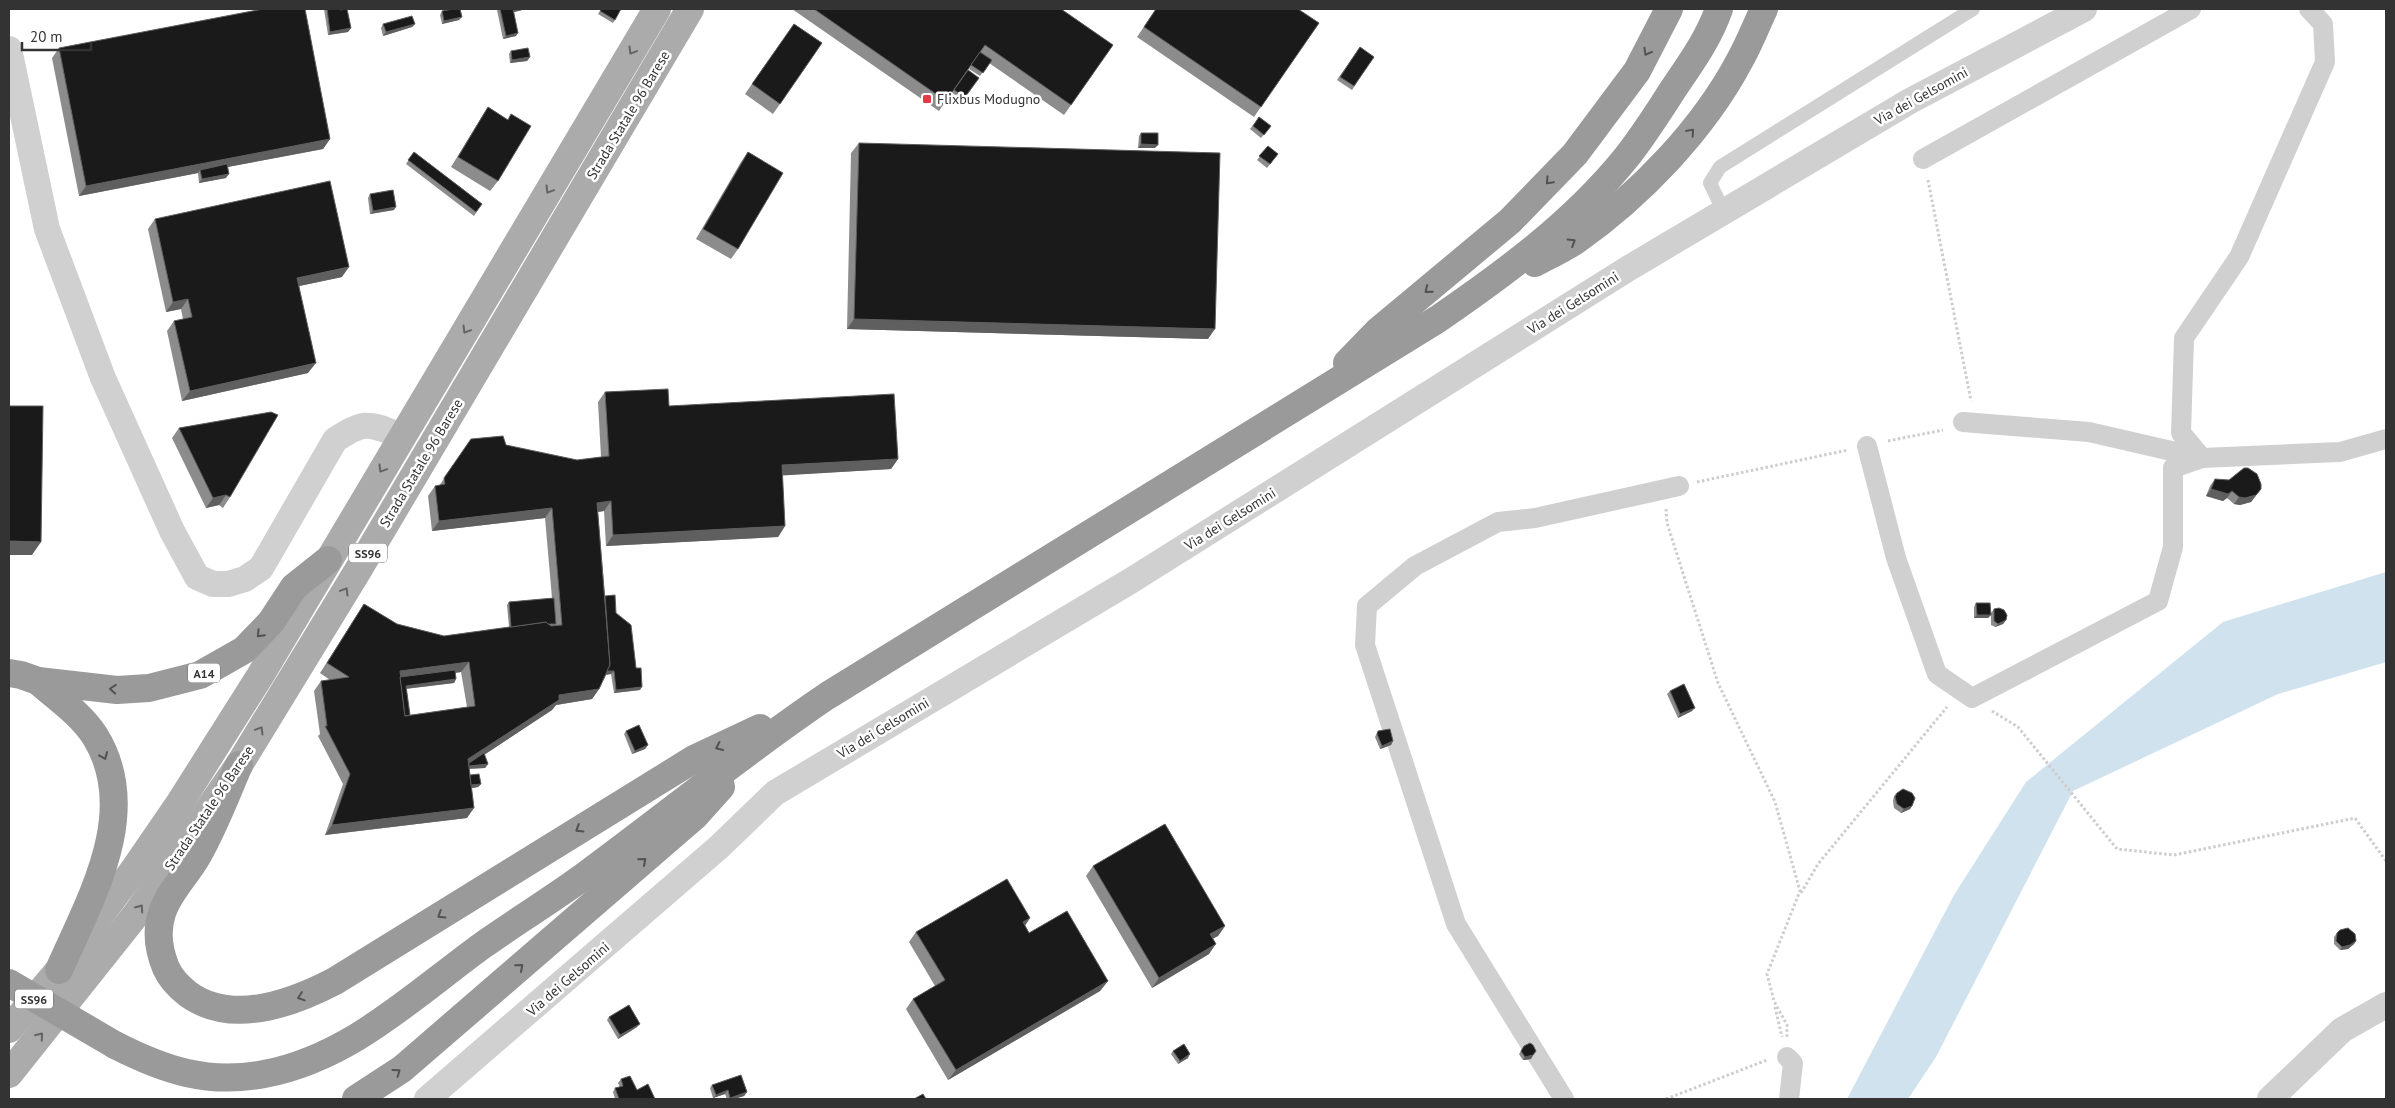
<svg xmlns="http://www.w3.org/2000/svg" width="2395" height="1108" viewBox="0 0 2395 1108" font-family="'PT Sans',sans-serif">
<style>
.water{fill:#cfe2ee}
.lines{fill:none;stroke-linecap:round;stroke-linejoin:round}
.path{stroke:#cdcdcd;stroke-width:3;stroke-dasharray:2.5 2.5;stroke-linecap:butt}
.service{stroke:#d0d0d0;stroke-width:14}
.pedestrian{stroke:#d0d0d0;stroke-width:20}
.minor{stroke:#d0d0d0;stroke-width:26}
.primary{stroke:#ababab;stroke-width:28}
.motorway{stroke:#9a9a9a;stroke-width:28}
.motorway-bridge{stroke:#9a9a9a;stroke-width:28}
.wall{fill:#8c8c8c;fill-rule:evenodd}
.shaded-wall{fill:#5f5f5f}
.building{fill:#1a1a1a;stroke:#5f5f5f;fill-rule:evenodd}
.oneway{stroke:#636363}
.oneway2{stroke:#525252}
.poi-dot{fill:#e63946;stroke:#fff;stroke-width:2}
.labels{text-anchor:middle;dominant-baseline:central;stroke-width:5;stroke-linejoin:round;paint-order:stroke}
.shield{fill:#fff;stroke:#707070;stroke-width:1}
.shield-label{font-size:12px;font-weight:bold;fill:#333}
.street-label{font-size:14px;fill:#333;stroke:#fff}
.poi-label{font-size:14px;fill:#333;stroke:#fff;text-anchor:start}
</style>
<rect width="100%" height="100%" fill="#fff"/>
<polygon class="water" points="2386,572 2386,662 2278,694 2073,791 1936,1057 1908,1099 1847,1099 1954,895 2026,782 2223,622"/>
<g class="lines">
<g class="path">
<polyline points="1928,180 1971,401"/>
<polyline points="1888,441 1943,430"/>
<polyline points="1697,482 1848,450"/>
<polyline points="1666,509 1667,523 1718,683 1775,802 1800,891 1767,974 1774,1001 1787,1025 1787,1038"/>
<polyline points="1992,711 2018,727 2117,849 2174,855 2355,818 2386,861"/>
<polyline points="1801,893 1818,864 1947,707"/>
<polyline points="1775,1007 1782,1037"/>
<polyline points="1666,1099 1767,1060"/>
</g>
<polyline class="service" points="1724,212 1710,183 1720,167 1973,9"/>
<g class="pedestrian">
<polyline points="1923,159 2191,9"/>
<polyline points="1963,422 2089,432 2202,458 2340,452 2386,439"/>
<polyline points="1867,446 1896,558 1937,674 1972,698 2158,601 2173,547 2173,468 2202,458 2181,433 2184,338 2239,257 2325,62 2323,24 2309,9"/>
<polyline points="1787,1057 1793,1063 1789,1099"/>
<polyline points="1564,1099 1456,924 1365,645 1367,606 1415,566 1498,522 1535,518 1679,486"/>
</g>
<g class="minor">
<path d="M 9,49 L 47,229 L 103,378 L 172,531 L 197,577 L 213,584 L 228,584 L 245,579 L 261,568 L 335,440 C 366,419 369,424 402,436"/>
<polyline points="427,1099 719,847 775,793 1132,580 1629,268 1910,101 2084,9"/>
<polyline points="2270,1099 2342,1030 2386,1005"/>
</g>
<g class="primary">
<polyline points="9,1029 59,970 133,871 179,804 260,676 657,9"/>
<polyline points="9,1074 138,912 239,765 357,572 690,9"/>
</g>
<g class="motorway">
<path d="M 1535,263 C 1548,256 1563,249 1575,241 C 1639,196 1703,130 1740,60 C 1749,44 1756,26 1764,9"/>
<polyline points="1347,363 1378,331 1510,221 1575,154 1637,71 1669,9"/>
<polyline points="9,673 21,675 38,681 117,690 149,688 200,675 244,650 271,622 294,587 328,560"/>
<path d="M 38,681 C 57,698 81,714 95,736 C 142,812 90,899 59,970"/>
<path d="M 239,765 C 226,795 214,827 198,855 C 187,875 169,891 162,913 C 156,931 159,951 166,968 C 171,979 179,987 188,994 C 232,1026 293,1003 335,981 L 694,759 L 760,728"/>
<path d="M 115,1045 C 164,1070 208,1085 264,1074 C 350,1058 414,995 483,945 C 517,921 553,899 587,874 C 667,815 744,752 827,696 L 1438,319 C 1505,273 1573,223 1625,159 C 1642,138 1657,114 1672,91 C 1690,64 1708,40 1719,9"/>
<polyline points="356,1099 402,1069 695,816 721,787"/>
</g>
<polyline class="motorway-bridge" points="9,983 115,1045"/>
</g>
<g class="wall">
<polygon points="324,9 340,9 351,28 348,32 328,35"/>
<polygon points="497,9 523,9 522,10 514,12 516,36 503,39 497,10"/>
<polygon points="601,9 615,20 613,23 598,14"/>
<polygon points="792,9 1061,9 1113,45 1064,115 989,63 980,76 969,69 977,56 939,111"/>
<polygon points="1156,9 1319,23 1254,117 1137,37"/>
<polygon points="442,11 459,20 442,24 440,15"/>
<polygon points="383,24 415,24 412,27 383,36 381,28"/>
<polygon points="794,24 822,43 773,114 745,94"/>
<polygon points="1360,47 1374,57 1352,90 1337,80"/>
<polygon points="59,48 330,139 323,149 227,167 226,178 199,183 198,173 79,196 52,58"/>
<polygon points="511,51 530,57 527,61 510,63 509,54"/>
<polygon points="968,70 979,78 963,101 952,93"/>
<polygon points="488,107 508,120 511,114 498,181 490,191 451,167 481,118"/>
<polygon points="1259,117 1271,126 1261,138 1250,129"/>
<polygon points="1141,133 1155,148 1138,148 1139,136"/>
<polygon points="859,143 1208,339 847,329 851,153"/>
<polygon points="1268,146 1278,154 1267,168 1257,160"/>
<polygon points="414,152 482,204 474,216 406,164"/>
<polygon points="748,152 738,249 731,259 696,239 741,162"/>
<polygon points="370,194 394,210 370,214 368,198"/>
<polygon points="155,219 342,277 299,286 308,373 182,401 167,331 174,321 183,319 181,309 166,312 148,229"/>
<path d="M 605,392 L 669,406 L 898,459 L 891,469 L 782,475 L 785,526 L 778,537 L 606,546 L 604,511 L 598,512 L 605,596 L 616,613 L 636,668 L 640,690 L 614,693 L 611,674 L 606,675 L 599,689 L 592,699 L 556,705 L 552,710 L 484,755 L 488,764 L 485,768 L 469,769 L 470,775 L 481,784 L 478,787 L 472,788 L 467,818 L 325,835 L 343,784 L 318,736 L 320,734 L 314,691 L 321,681 L 330,680 L 320,673 L 364,604 L 397,624 L 444,636 L 509,627 L 507,605 L 509,602 L 552,598 L 545,518 L 432,531 L 428,496 L 435,486 L 439,486 L 471,439 L 506,445 L 577,460 L 601,457 L 598,402 ZM 461,672 L 467,707 L 410,715 L 406,689 L 454,683 L 456,679 L 455,673 Z"/>
<polygon points="179,428 230,497 223,508 219,505 206,508 172,438"/>
<polygon points="2215,479 2261,489 2251,502 2240,505 2234,504 2227,498 2223,501 2206,496 2210,486"/>
<polygon points="1976,603 1991,615 1988,618 1974,618 1974,607"/>
<polygon points="1994,609 2006,620 2003,624 1995,627 1991,625 1991,613"/>
<polygon points="1670,691 1692,711 1678,718 1667,694"/>
<polygon points="626,731 648,745 645,749 632,754 624,734"/>
<polygon points="1378,731 1393,741 1391,745 1380,749 1375,737"/>
<polygon points="1897,793 1912,806 1910,809 1901,813 1894,808 1893,801 1894,796"/>
<polygon points="1093,866 1225,926 1218,936 1213,938 1209,954 1152,988 1086,876"/>
<polygon points="1030,918 1025,926 1029,933 1108,981 1100,991 948,1080 906,1009 913,999 935,986 909,942 916,932"/>
<polygon points="2337,933 2356,941 2354,944 2348,949 2340,950 2334,944 2334,937"/>
<polygon points="609,1017 637,1027 618,1039 607,1020"/>
<polygon points="1524,1046 1536,1051 1531,1059 1523,1060 1519,1054"/>
<polygon points="1173,1051 1188,1058 1178,1064 1171,1054"/>
<polygon points="621,1079 637,1090 655,1099 615,1099 613,1092 615,1088 620,1087 618,1083"/>
<polygon points="712,1085 747,1092 744,1096 734,1099 727,1099 725,1094 713,1098 710,1088"/>
</g>
<g class="shaded-wall">
<polygon points="513,9 523,9 522,10 511,13"/>
<polygon points="462,17 459,20 442,24 444,21"/>
<polygon points="415,24 412,27 383,36 386,32"/>
<polygon points="351,28 348,32 328,35 330,32"/>
<polygon points="518,33 516,36 503,39 506,36"/>
<polygon points="530,57 527,61 510,63 512,60"/>
<polygon points="330,139 323,149 201,172 200,170 198,173 79,196 86,186"/>
<polygon points="1141,144 1158,145 1155,148 1138,148"/>
<polygon points="229,174 226,178 199,183 202,179"/>
<polygon points="396,207 394,210 370,214 373,211"/>
<polygon points="349,267 342,277 290,288 297,278"/>
<polygon points="188,299 181,309 166,312 173,302"/>
<polygon points="854,319 1215,329 1208,339 847,329"/>
<polygon points="316,363 308,373 182,401 190,391"/>
<polygon points="898,459 891,469 774,476 782,465"/>
<polygon points="2211,489 2232,491 2227,498 2223,501 2206,496"/>
<polygon points="2261,489 2251,502 2240,505 2234,504 2239,497"/>
<polygon points="226,495 219,505 206,508 213,498"/>
<polygon points="611,501 604,511 590,513 597,503"/>
<polygon points="552,508 545,518 432,531 439,521"/>
<polygon points="785,526 778,537 606,546 613,535"/>
<polygon points="9,541 41,542 32,555 9,555"/>
<polygon points="1977,615 1991,615 1988,618 1974,618"/>
<polygon points="2006,620 2003,624 1995,627 1998,624"/>
<polygon points="469,662 461,672 395,680 400,671"/>
<polygon points="606,671 614,671 611,674 603,675"/>
<polygon points="456,679 454,683 403,689 406,686"/>
<polygon points="642,687 640,690 614,693 616,690"/>
<polygon points="599,689 592,699 556,705 552,710 467,766 488,764 485,768 461,769 468,759 559,695"/>
<polygon points="1695,708 1692,711 1678,718 1680,714"/>
<polygon points="1393,741 1391,745 1380,749 1382,746"/>
<polygon points="648,745 645,749 632,754 635,751"/>
<polygon points="481,784 478,787 467,789 469,785"/>
<polygon points="1912,806 1910,809 1901,813 1904,809"/>
<polygon points="474,808 467,818 325,835 332,825"/>
<polygon points="1030,918 1023,928 1023,922"/>
<polygon points="1225,926 1218,936 1203,944 1210,934"/>
<polygon points="2356,941 2354,944 2348,949 2340,950 2342,947"/>
<polygon points="1216,944 1209,954 1152,988 1159,978"/>
<polygon points="1108,981 1100,991 948,1080 956,1070"/>
<polygon points="640,1024 637,1027 618,1039 620,1035"/>
<polygon points="1190,1054 1188,1058 1178,1064 1180,1061"/>
<polygon points="1533,1055 1531,1059 1523,1060 1525,1057"/>
<polygon points="728,1090 725,1094 713,1098 716,1095"/>
<polygon points="747,1092 744,1096 734,1099 729,1099 730,1098"/>
</g>
<g class="building">
<polygon points="263,9 305,9 330,139 86,186 59,48"/>
<polygon points="327,9 340,9 340,10 347,9 351,28 330,32"/>
<polygon points="453,9 460,9 462,17 444,21 442,11"/>
<polygon points="500,9 516,9 513,9 518,33 506,36"/>
<polygon points="602,9 621,9 615,20 600,11"/>
<polygon points="814,9 1061,9 1113,45 1071,105 985,45 946,101"/>
<polygon points="1156,9 1298,9 1319,23 1261,107 1144,27"/>
<polygon points="412,16 415,24 386,32 383,24"/>
<polygon points="794,24 822,43 780,104 752,84"/>
<polygon points="1360,47 1374,57 1354,86 1340,77"/>
<polygon points="528,48 530,57 512,60 511,51"/>
<polygon points="980,52 992,60 983,73 971,65"/>
<polygon points="968,70 979,78 965,97 954,90"/>
<polygon points="488,107 508,120 511,114 531,126 498,181 458,157"/>
<polygon points="1259,117 1271,126 1264,135 1253,126"/>
<polygon points="1141,133 1158,133 1158,145 1141,144"/>
<polygon points="859,143 1220,153 1215,329 854,319"/>
<polygon points="1268,146 1278,154 1270,164 1259,156"/>
<polygon points="414,152 482,204 476,212 408,160"/>
<polygon points="748,152 783,173 738,249 703,229"/>
<polygon points="227,164 229,174 202,179 200,170"/>
<polygon points="330,181 349,267 297,278 316,363 190,391 174,321 192,317 188,299 173,302 155,219"/>
<polygon points="393,190 396,207 373,211 370,194"/>
<path d="M 668,389 L 669,406 L 894,394 L 898,459 L 782,465 L 785,526 L 613,535 L 611,501 L 597,503 L 610,665 L 599,689 L 559,695 L 559,700 L 468,759 L 474,808 L 332,825 L 350,774 L 325,726 L 327,726 L 321,681 L 349,677 L 327,663 L 364,604 L 397,624 L 444,636 L 546,622 L 551,626 L 562,625 L 552,508 L 439,521 L 435,486 L 445,484 L 444,478 L 471,439 L 503,436 L 506,445 L 577,460 L 609,456 L 605,392 ZM 469,662 L 475,706 L 405,716 L 400,671 Z"/>
<polygon points="9,406 43,406 41,542 9,541"/>
<polygon points="271,412 278,415 230,497 226,495 213,498 179,428"/>
<polygon points="2244,468 2248,468 2257,474 2261,484 2261,489 2256,495 2245,498 2239,497 2232,491 2228,494 2211,489 2215,479 2229,480"/>
<polygon points="615,595 616,613 631,625 636,668 641,668 642,687 616,690 614,671 607,671 610,665 605,596"/>
<polygon points="554,598 556,624 548,624 546,622 511,627 509,602"/>
<polygon points="1976,603 1990,603 1991,615 1977,615"/>
<polygon points="1999,608 2004,610 2007,615 2006,620 1998,624 1994,621 1994,609"/>
<polygon points="455,670 456,679 406,686 410,715 405,716 400,677"/>
<polygon points="1684,684 1695,708 1680,714 1670,691"/>
<polygon points="639,725 648,745 635,751 626,731"/>
<polygon points="1390,729 1393,741 1382,746 1377,734 1378,731"/>
<polygon points="484,753 488,764 469,766 469,763"/>
<polygon points="479,774 481,784 471,785 470,775"/>
<polygon points="1903,789 1912,793 1915,798 1912,806 1904,809 1897,804 1895,797 1897,793"/>
<polygon points="1165,824 1225,926 1210,934 1216,944 1159,978 1093,866"/>
<polygon points="1007,879 1030,918 1023,922 1029,933 1067,911 1108,981 956,1070 913,999 945,980 916,932"/>
<polygon points="2348,928 2355,934 2356,941 2350,945 2342,947 2336,941 2337,933 2340,930"/>
<polygon points="629,1005 640,1024 620,1035 609,1017"/>
<polygon points="1530,1043 1533,1045 1536,1051 1533,1055 1525,1057 1521,1051 1524,1046"/>
<polygon points="1184,1044 1190,1054 1180,1061 1173,1051"/>
<polygon points="741,1075 747,1092 730,1098 728,1090 716,1095 712,1085"/>
<polygon points="630,1076 637,1090 648,1084 655,1099 619,1099 615,1088 623,1086 621,1079"/>
<polygon points="923,1094 926,1099 914,1099"/>
</g>
<defs><path id="oneway-chevron" d="M-2-3.5L2.5 0L-2 3.5" fill="none" stroke-width="1.6" stroke-linecap="round" stroke-linejoin="round" transform="scale(1.25)"/></defs>
<g class="oneway">
<use href="#oneway-chevron" transform="translate(632 51) rotate(121)"/>
<use href="#oneway-chevron" transform="translate(549 190) rotate(121)"/>
<use href="#oneway-chevron" transform="translate(466 330) rotate(121)"/>
<use href="#oneway-chevron" transform="translate(382 469) rotate(121)"/>
<use href="#oneway-chevron" transform="translate(345 591) rotate(-59)"/>
<use href="#oneway-chevron" transform="translate(260 730) rotate(-59)"/>
<use href="#oneway-chevron" transform="translate(140 908) rotate(-55)"/>
<use href="#oneway-chevron" transform="translate(40 1036) rotate(-51)"/>
</g>
<g class="oneway2">
<use href="#oneway-chevron" transform="translate(1647 52) rotate(119)"/>
<use href="#oneway-chevron" transform="translate(1691 132) rotate(-49)"/>
<use href="#oneway-chevron" transform="translate(1549 181) rotate(134)"/>
<use href="#oneway-chevron" transform="translate(1572 242) rotate(-32)"/>
<use href="#oneway-chevron" transform="translate(1428 290) rotate(141)"/>
<use href="#oneway-chevron" transform="translate(260 634) rotate(134)"/>
<use href="#oneway-chevron" transform="translate(113 689) rotate(-176)"/>
<use href="#oneway-chevron" transform="translate(719 747) rotate(155)"/>
<use href="#oneway-chevron" transform="translate(104 756) rotate(67)"/>
<use href="#oneway-chevron" transform="translate(579 829) rotate(148)"/>
<use href="#oneway-chevron" transform="translate(643 861) rotate(-41)"/>
<use href="#oneway-chevron" transform="translate(441 915) rotate(148)"/>
<use href="#oneway-chevron" transform="translate(520 967) rotate(-41)"/>
<use href="#oneway-chevron" transform="translate(301 997) rotate(161)"/>
<use href="#oneway-chevron" transform="translate(397 1072) rotate(-36)"/>
</g>
<rect class="poi-dot" x="922" y="94" width="10" height="10" rx="2.5"/>
<g class="labels">
<g class="shield">
<rect x="349" y="543.5" width="38" height="19" rx="4"/>
<rect x="188" y="663.5" width="32" height="19" rx="4"/>
<rect x="15" y="989.5" width="38" height="19" rx="4"/>
</g>
<g class="shield-label">
<text x="368" y="553">SS96</text>
<text x="204" y="673">A14</text>
<text x="34" y="999">SS96</text>
</g>
<g class="street-label">
<text transform="translate(1921 96) rotate(-29)">Via dei Gelsomini</text>
<text transform="translate(628 115) rotate(-59)">Strada Statale 96 Barese</text>
<text transform="translate(1573 303) rotate(-32)">Via dei Gelsomini</text>
<text transform="translate(421 463) rotate(-59)">Strada Statale 96 Barese</text>
<text transform="translate(1230 519) rotate(-32)">Via dei Gelsomini</text>
<text transform="translate(883 728) rotate(-31)">Via dei Gelsomini</text>
<text transform="translate(209 808) rotate(-56)">Strada Statale 96 Barese</text>
<text transform="translate(568 979) rotate(-41)">Via dei Gelsomini</text>
</g>
<g class="poi-label">
<text x="937" y="99">Flixbus Modugno</text>
</g>
</g>
<rect width="2395" height="1108" fill="none" stroke="#333333" stroke-width="20"/>
<path d="M22 42v8h69v-8" fill="none" stroke="#333333" stroke-width="2.5"/>
<text x="30" y="42" font-size="15" fill="#333333" stroke="#ffffff" stroke-width="4" paint-order="stroke">20 m</text>
</svg>
